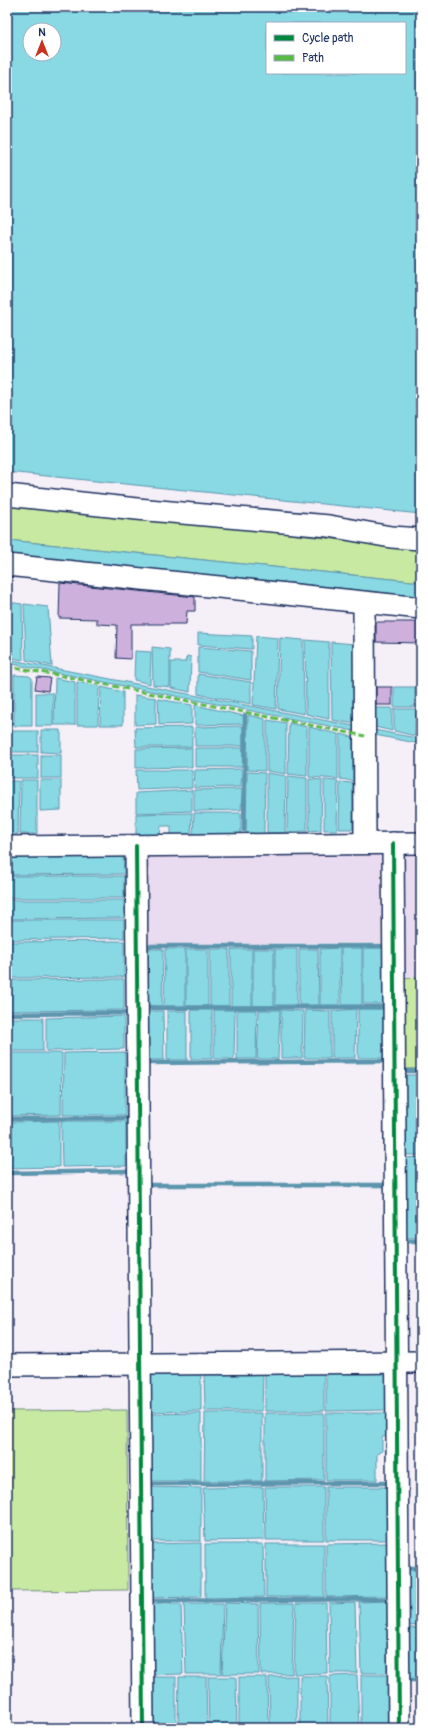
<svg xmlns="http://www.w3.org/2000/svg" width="428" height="1735" viewBox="0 0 428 1735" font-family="Pangolin,sans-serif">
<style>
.built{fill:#e9dcf0}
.green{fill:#c8e9a2;stroke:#728c80}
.water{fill:#88d9e3;stroke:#5c95ae;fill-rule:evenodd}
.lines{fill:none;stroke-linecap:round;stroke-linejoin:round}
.stream{stroke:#5c95ae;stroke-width:4.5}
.building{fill:#ceb0dd;stroke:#1b2f5e}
.minor-casing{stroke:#1b2f5e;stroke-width:24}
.minor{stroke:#fff;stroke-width:21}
.quiet{stroke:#58b947;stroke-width:3;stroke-dasharray:6 3;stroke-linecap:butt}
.cycleway-casing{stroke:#fff;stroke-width:6}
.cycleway{stroke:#00873e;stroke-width:4}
</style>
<rect width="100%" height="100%" fill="#f5eff8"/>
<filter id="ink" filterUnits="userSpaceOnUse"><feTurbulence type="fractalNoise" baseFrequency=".025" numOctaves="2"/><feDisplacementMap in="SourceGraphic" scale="8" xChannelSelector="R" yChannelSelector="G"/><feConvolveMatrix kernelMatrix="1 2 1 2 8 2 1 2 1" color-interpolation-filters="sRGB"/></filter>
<g filter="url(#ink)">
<g class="built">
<polygon points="379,850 384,855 385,943 140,944 140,855"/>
<polygon points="407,851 421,851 421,977 402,978 401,856"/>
</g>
<g class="green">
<polygon points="7,502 421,549 421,582 7,540"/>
<polygon points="421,977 421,1069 402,1069 402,978"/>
<polygon points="127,1410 128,1590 7,1591 7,1411"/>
</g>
<g class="water">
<path d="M 7,7 L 421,7 L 421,514 L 7,472 ZM 267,23 L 405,23 L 405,73 L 267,73 ZM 30,30 L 54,30 L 54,54 L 30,54 Z"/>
<polygon points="7,540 421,582 421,597 284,582 8,557"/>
<polygon points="7,602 22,604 23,660 7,657"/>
<polygon points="24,604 48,607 52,666 26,660"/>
<polygon points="198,633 252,636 252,649 198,645"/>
<polygon points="256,636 278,638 276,709 253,705"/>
<polygon points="280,638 303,640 304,714 278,709"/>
<polygon points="305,640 329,642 329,719 306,714"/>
<polygon points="331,642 355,644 355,724 332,720"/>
<polygon points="152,647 170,649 170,687 153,685"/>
<polygon points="198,647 251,651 251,680 198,672"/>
<polygon points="135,651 151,652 150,684 134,680"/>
<polygon points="187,656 191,657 190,692 171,688 171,662 185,662"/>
<polygon points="7,659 421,739 421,744 7,663"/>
<polygon points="12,674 12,726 7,727 7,676"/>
<polygon points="198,674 251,682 251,704 198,694"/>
<polygon points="14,675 29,676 32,678 32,726 14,726"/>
<polygon points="55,678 75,682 75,725 54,725"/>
<polygon points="77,682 99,686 98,725 77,725"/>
<polygon points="101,687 123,692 123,725 100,725"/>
<rect x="394" y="687" width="21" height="20"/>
<rect x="36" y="693" width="17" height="33"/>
<polygon points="135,695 156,698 156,724 135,725"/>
<polygon points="158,699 192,705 192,724 159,725"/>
<polygon points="195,705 244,716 244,724 195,725"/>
<polygon points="375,708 392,708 392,731 375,727"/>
<polygon points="394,709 416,709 415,736 394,731"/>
<polygon points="248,715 265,719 265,771 247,770"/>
<polygon points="267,720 286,723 286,774 267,771"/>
<polygon points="289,723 307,727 307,776 288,774"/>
<polygon points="243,726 243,746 195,746 195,727"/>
<polygon points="192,727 192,747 136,747 135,728"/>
<polygon points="309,727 338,734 338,779 309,777"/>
<polygon points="41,730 61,730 61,753 41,752"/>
<rect x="7" y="731" width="31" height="21"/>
<polygon points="340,734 353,737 353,781 340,779"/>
<polygon points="192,748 192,767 136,768 136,749"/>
<polygon points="195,748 243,748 242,767 195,767"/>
<rect x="7" y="755" width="31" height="23"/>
<rect x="41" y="755" width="20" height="23"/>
<polygon points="242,769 241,787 194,788 195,770"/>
<polygon points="136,770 192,770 192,788 137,790"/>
<polygon points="247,772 265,773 264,834 246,833"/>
<polygon points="267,773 286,776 285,833 267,833"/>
<polygon points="288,776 307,778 307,831 287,832"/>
<polygon points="309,779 322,780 321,830 309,831"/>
<polygon points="21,780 37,780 37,834 20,834"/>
<polygon points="40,780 61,780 61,810 40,811"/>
<polygon points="324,780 338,781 337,830 324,830"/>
<polygon points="7,781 19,781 18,834 7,834"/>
<polygon points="340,782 353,783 353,829 339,829"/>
<polygon points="242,789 241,810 194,811 194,790"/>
<polygon points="192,790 192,811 136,813 136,793"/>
<polygon points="192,813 191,836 171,836 171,826 161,826 160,835 136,835 136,814"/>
<polygon points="194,813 241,813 241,836 193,836"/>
<polygon points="123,856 124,874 7,875 7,857"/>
<rect x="7" y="876" width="117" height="22"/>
<polygon points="7,900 124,900 124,918 7,919"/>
<polygon points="7,920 124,920 124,938 7,940"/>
<polygon points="124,941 124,977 7,978 7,942"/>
<polygon points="340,948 340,1005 320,1005 320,949"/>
<polygon points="341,948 362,948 362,1005 342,1005"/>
<rect x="363" y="948" width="21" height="56"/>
<polygon points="142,949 163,949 162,1006 142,1005"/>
<polygon points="165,949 185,949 185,1006 164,1006"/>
<rect x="186" y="949" width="22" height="57"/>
<rect x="210" y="949" width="19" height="57"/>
<rect x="231" y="949" width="21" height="57"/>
<rect x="253" y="949" width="21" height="57"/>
<rect x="275" y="949" width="22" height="56"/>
<polygon points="299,949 318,949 319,1005 299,1005"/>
<polygon points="124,979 124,1010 7,1011 7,980"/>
<polygon points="356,1009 355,1058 332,1058 332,1011"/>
<rect x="358" y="1009" width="27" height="49"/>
<rect x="191" y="1010" width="21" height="49"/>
<polygon points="214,1010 235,1010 234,1059 214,1059"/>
<polygon points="237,1010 257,1010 256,1059 237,1059"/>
<polygon points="259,1010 280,1010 278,1059 257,1059"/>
<polygon points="281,1010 303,1011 302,1058 281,1058"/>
<polygon points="305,1010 330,1011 330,1058 304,1058"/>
<polygon points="142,1011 163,1011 164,1060 142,1060"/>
<rect x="167" y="1011" width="20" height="49"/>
<polygon points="124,1016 124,1049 46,1051 46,1018"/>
<rect x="7" y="1018" width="36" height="33"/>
<polygon points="125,1052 125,1115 63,1115 64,1053"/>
<polygon points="10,1053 62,1053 61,1115 9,1116"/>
<rect x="405" y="1075" width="16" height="80"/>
<polygon points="59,1121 59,1167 7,1168 7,1122"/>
<polygon points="61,1121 126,1121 126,1166 62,1167"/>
<polygon points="421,1157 421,1238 406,1238 405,1158"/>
<polygon points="324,1372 324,1411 265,1411 265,1373"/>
<polygon points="326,1372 386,1373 386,1410 326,1411"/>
<polygon points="201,1373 201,1411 145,1412 146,1374"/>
<polygon points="204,1373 263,1373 262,1411 205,1411"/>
<polygon points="201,1413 201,1481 144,1481 145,1414"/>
<polygon points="205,1413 262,1413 262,1481 204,1481"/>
<polygon points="265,1413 324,1413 324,1480 265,1481"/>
<polygon points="326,1413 387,1413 388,1436 382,1437 382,1451 377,1454 377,1480 326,1480"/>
<polygon points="145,1487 201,1488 201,1541 145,1541"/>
<polygon points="263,1487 264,1540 205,1541 203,1488"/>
<polygon points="265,1487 324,1487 324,1540 266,1540"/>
<rect x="326" y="1487" width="61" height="53"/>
<polygon points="201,1543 201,1597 146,1598 145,1544"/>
<polygon points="387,1543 388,1596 326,1597 326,1544"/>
<polygon points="205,1544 263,1544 264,1597 205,1598"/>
<rect x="266" y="1544" width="58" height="53"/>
<polygon points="408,1570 421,1570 421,1625 408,1626"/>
<polygon points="388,1601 387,1673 361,1673 359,1602"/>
<polygon points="355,1602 357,1673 330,1673 329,1603"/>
<polygon points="225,1603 258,1604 259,1674 222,1674"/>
<polygon points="260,1603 294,1603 292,1674 261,1674"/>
<polygon points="296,1603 326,1603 327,1673 294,1674"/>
<polygon points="147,1604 181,1604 183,1674 146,1675"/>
<polygon points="184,1604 223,1604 221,1674 186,1674"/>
<polygon points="408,1628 421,1628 421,1678 408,1679"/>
<polygon points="357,1675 359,1728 330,1728 330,1676"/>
<rect x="361" y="1675" width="27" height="53"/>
<polygon points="297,1676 297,1728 270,1728 269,1677"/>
<polygon points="300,1676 327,1676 328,1728 300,1728"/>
<rect x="147" y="1677" width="29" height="51"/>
<polygon points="179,1677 206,1677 207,1728 178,1728"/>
<polygon points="208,1677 236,1677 237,1728 209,1728"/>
<polygon points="239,1677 267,1677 268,1728 239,1728"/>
</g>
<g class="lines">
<g class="stream">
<polyline points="244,830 245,715"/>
<polyline points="142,946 384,946"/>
<polyline points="142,1008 386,1007"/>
<polyline points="7,1014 126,1013"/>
<polyline points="144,1063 387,1061"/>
<polyline points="403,1071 421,1071"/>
<polyline points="7,1119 127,1118"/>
<polyline points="7,1173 127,1171"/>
<polyline points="145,1185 385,1185"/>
<polyline points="407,1241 421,1241"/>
<polyline points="147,1484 384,1483"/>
<polyline points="408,1568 421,1568"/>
<polyline points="147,1601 388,1599"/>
<polyline points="408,1680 421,1680"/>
</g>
</g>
<g class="building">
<polygon points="60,583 195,597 195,611 187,611 186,624 131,624 131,659 116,658 117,625 97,624 97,619 59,618"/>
<polygon points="376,622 421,622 421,643 376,642"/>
<polygon points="37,677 50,678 48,691 35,689"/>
<rect x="376" y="687" width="16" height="18"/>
</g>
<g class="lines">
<defs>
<g id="minor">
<polyline points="7,495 137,509 329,526 391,537 421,539"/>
<polyline points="7,565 421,608"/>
<polyline points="364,603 365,843"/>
<polyline points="393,843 399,1728"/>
<polyline points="136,846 143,1728"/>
<polyline points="7,847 421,843"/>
<polyline points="7,1365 421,1362"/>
</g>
</defs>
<use href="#minor" class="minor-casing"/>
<use href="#minor" class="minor"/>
<polyline class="quiet" points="7,667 52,674 365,736"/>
<defs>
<g id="cycleway">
<polyline points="393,843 399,1728"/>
<polyline points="136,846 143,1728"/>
</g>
</defs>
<use href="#cycleway" class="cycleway-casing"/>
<use href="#cycleway" class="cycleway"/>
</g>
</g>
<rect width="428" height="1735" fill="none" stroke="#fff" stroke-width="24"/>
<rect x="12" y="12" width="404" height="1711" fill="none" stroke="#1b2f5e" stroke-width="1.5" filter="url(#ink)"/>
<rect x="266" y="22" width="140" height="52" fill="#ffffff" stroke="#a4acbf"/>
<rect x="274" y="35" width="20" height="6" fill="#00873e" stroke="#a4acbf"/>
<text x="302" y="42" font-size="12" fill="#1b2f5e">Cycle path</text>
<rect x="274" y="55" width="20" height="6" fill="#58b947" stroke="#a4acbf"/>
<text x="302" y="62" font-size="12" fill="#1b2f5e">Path</text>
<g transform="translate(42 42)"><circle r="19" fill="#ffffff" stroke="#a4acbf"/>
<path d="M0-3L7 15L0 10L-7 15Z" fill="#c8321e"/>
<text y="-6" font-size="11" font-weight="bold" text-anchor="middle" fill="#1b2f5e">N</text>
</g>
</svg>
